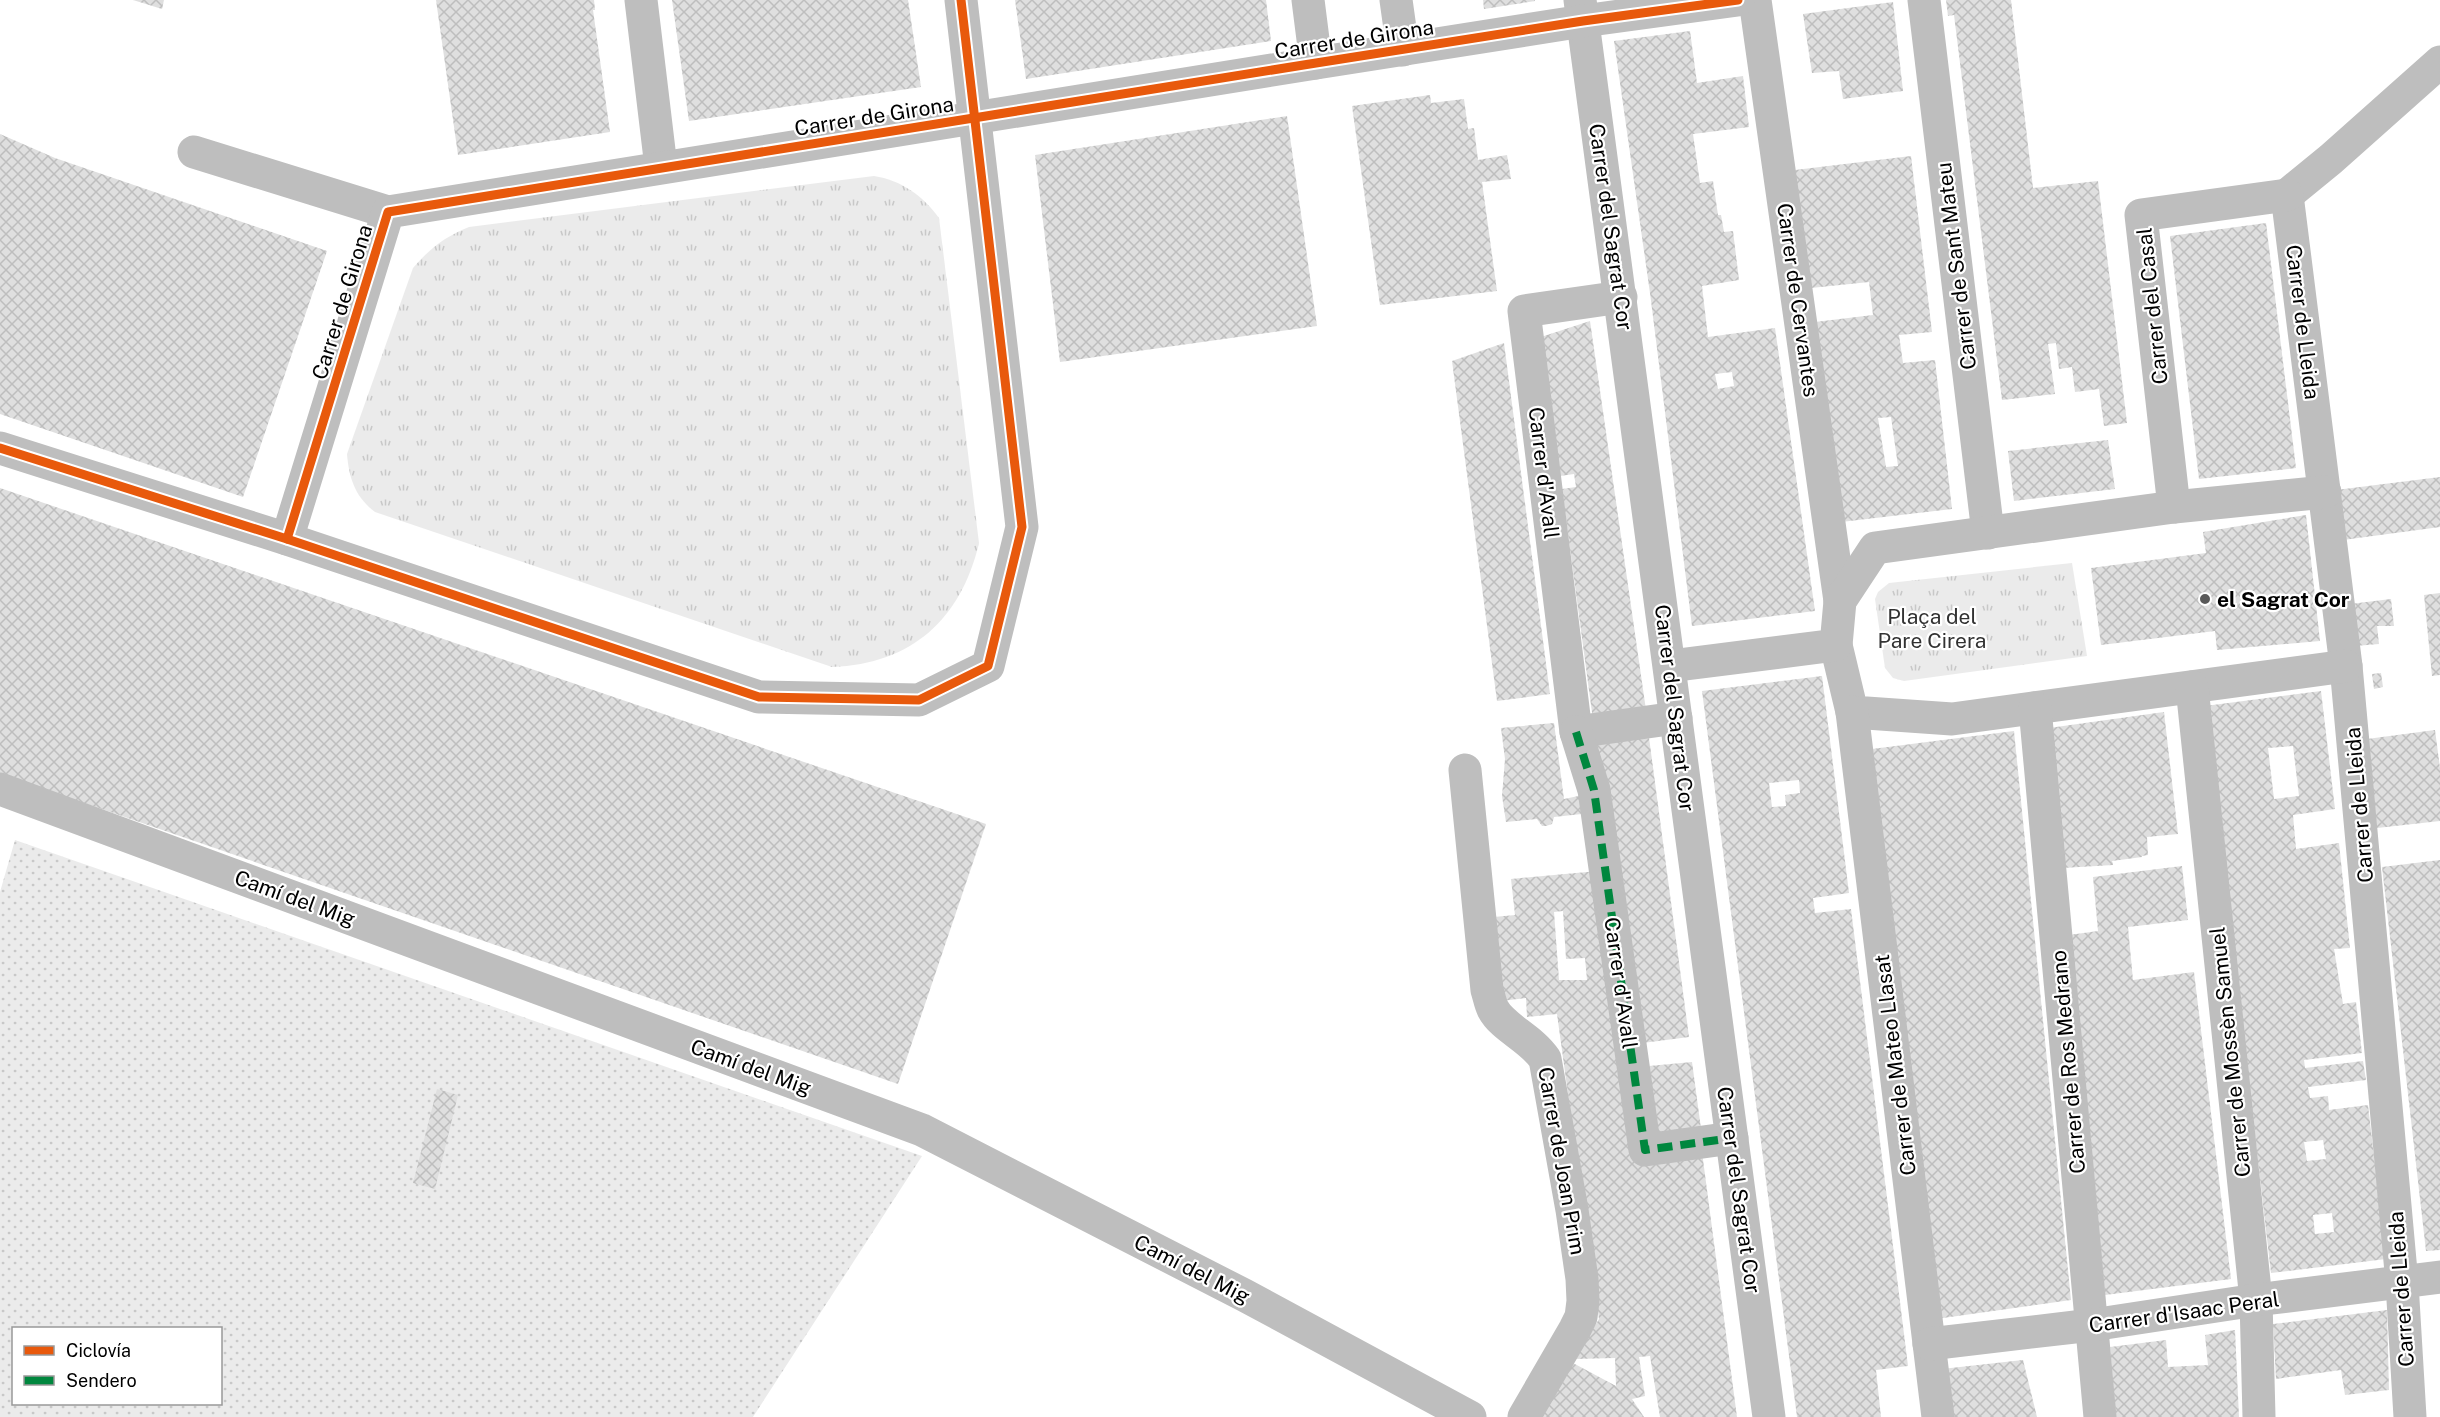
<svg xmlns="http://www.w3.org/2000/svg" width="2440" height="1417" viewBox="0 0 2440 1417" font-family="'Public Sans',sans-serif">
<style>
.park{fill:url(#park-tufts)}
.garden{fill:url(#garden-dots);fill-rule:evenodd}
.building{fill:url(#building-cross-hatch);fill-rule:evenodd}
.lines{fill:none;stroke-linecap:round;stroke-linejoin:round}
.street{stroke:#bebebe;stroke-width:33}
.quiet{stroke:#00873e;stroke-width:8;stroke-dasharray:15 8;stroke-linecap:butt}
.cycleway-casing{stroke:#fff;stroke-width:13}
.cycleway{stroke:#e8590c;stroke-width:9}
.poi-dot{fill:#595959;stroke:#fff;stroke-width:2}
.labels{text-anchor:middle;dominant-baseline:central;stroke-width:4.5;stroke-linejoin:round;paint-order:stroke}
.street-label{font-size:21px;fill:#000;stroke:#fff}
.poi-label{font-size:21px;font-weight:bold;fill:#000;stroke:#fff;text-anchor:start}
.park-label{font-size:21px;fill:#323232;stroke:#fff}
</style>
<defs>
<pattern id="park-tufts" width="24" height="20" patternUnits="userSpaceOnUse" patternTransform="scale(1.5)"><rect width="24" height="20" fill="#ebebeb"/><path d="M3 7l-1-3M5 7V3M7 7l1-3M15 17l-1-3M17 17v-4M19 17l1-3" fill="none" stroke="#c8c8c8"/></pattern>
<pattern id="garden-dots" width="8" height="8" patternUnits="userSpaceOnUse" patternTransform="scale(1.5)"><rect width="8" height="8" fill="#ebebeb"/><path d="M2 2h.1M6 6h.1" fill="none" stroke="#c8c8c8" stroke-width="1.8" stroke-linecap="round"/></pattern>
<pattern id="building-cross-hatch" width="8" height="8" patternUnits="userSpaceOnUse" patternTransform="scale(1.5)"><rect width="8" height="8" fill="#dfdfdf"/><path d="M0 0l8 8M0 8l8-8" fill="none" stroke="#bebebe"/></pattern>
</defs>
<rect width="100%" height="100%" fill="#fff"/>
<g class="park">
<path d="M 874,176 C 901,180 923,196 939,218 L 979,543 C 961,619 912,664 832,667 L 375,512 C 355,497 349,478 347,454 L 413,268 C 429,249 446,236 469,227 Z"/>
<polygon points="2072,563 2087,656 1904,681 1893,678 1885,668 1875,599 1878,592 1889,583"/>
</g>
<path class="garden" d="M 15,840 L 922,1156 L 753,1417 L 0,1417 L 0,892 ZM 14,1328 L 220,1328 L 220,1404 L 14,1404 Z"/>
<g class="building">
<polygon points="133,0 164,0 162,9"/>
<polygon points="436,0 594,0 595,10 593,10 610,132 458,155"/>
<polygon points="672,0 908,0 921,87 689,121"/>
<polygon points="1015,0 1266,0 1271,41 1026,79"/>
<polygon points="1483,0 1535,0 1535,1 1484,9"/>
<polygon points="1946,0 2011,0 2033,188 2098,181 2127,423 2104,426 2099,389 2075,392 2072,367 2059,369 2056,343 2048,344 2055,394 2002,400 1954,15 1948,16"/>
<polygon points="1893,2 1903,91 1843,99 1839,71 1812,73 1803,14"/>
<path d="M 1690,31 L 1697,83 L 1743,76 L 1749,127 L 1693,134 L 1700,183 L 1713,181 L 1718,215 L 1721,215 L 1724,232 L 1733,231 L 1739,280 L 1702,286 L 1708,337 L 1775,328 L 1815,611 L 1692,626 L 1650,293 L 1614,41 ZM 1732,372 L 1734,386 L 1718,389 L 1715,374 Z"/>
<polygon points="1430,95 1431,103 1464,99 1468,129 1474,128 1478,160 1507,155 1511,179 1482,182 1497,291 1380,305 1352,106"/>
<polygon points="1287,116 1317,326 1060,362 1035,155"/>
<polygon points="0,134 55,158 327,251 243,497 0,414"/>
<path d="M 1911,156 L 1932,332 L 1899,335 L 1903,363 L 1935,360 L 1952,509 L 1841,522 L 1815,322 L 1873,315 L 1869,282 L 1811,288 L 1795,170 ZM 1891,417 L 1898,466 L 1886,467 L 1878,418 Z"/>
<polygon points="2266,223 2296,468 2199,479 2170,236"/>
<polygon points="1590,321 1646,710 1593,720 1562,489 1576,487 1574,474 1560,476 1541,337"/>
<polygon points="1504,343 1550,694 1497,701 1452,361"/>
<polygon points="2108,440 2115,489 2014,501 2008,451"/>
<polygon points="2440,477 2440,527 2343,540 2336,490"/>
<polygon points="0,488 986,824 898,1084 0,774"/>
<polygon points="2306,515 2320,641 2217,650 2215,631 2101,645 2091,568 2206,553 2203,532"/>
<polygon points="2440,593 2440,675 2432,676 2424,595"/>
<polygon points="2391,599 2394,626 2377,626 2379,644 2355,646 2350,604"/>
<polygon points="2381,673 2383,687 2374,689 2372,674"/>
<path d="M 1822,676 L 1849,893 L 1813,898 L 1815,913 L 1851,909 L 1908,1366 L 1876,1370 L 1881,1417 L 1797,1417 L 1702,691 ZM 1799,780 L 1800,793 L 1785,795 L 1786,806 L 1772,807 L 1769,783 Z"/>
<path d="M 2321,691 L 2335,809 L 2293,815 L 2296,849 L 2339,843 L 2350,948 L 2334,949 L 2343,1004 L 2356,1002 L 2362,1053 L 2304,1060 L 2305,1068 L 2363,1061 L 2366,1080 L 2308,1087 L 2310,1098 L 2328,1096 L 2329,1110 L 2368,1105 L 2386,1259 L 2271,1273 L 2205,706 ZM 2293,746 L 2299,796 L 2274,799 L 2268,748 ZM 2323,1140 L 2326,1159 L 2307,1161 L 2304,1142 ZM 2332,1213 L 2334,1232 L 2315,1234 L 2313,1215 Z"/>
<polygon points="2164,712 2178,834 2147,837 2148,855 2142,856 2142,857 2112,861 2113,865 2063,868 2049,728"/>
<polygon points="1554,723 1564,799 1588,794 1591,813 1554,817 1552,824 1546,826 1542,826 1537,819 1506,822 1502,796 1505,759 1501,728"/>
<polygon points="1648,730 1689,1037 1635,1044 1594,735"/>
<polygon points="2435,730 2440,768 2440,821 2377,828 2367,739"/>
<polygon points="2014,731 2071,1300 1936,1319 1864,750"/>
<polygon points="2440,860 2440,1250 2426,1251 2382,867"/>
<polygon points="2182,866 2188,920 2128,927 2133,980 2194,972 2231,1279 2105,1295 2069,935 2098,931 2093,877"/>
<path d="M 1598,871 L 1638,1158 L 1702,1152 L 1737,1417 L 1660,1417 L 1650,1356 L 1639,1357 L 1645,1396 L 1632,1399 L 1644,1417 L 1542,1417 L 1573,1363 L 1616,1386 L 1615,1358 L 1575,1359 L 1599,1319 L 1557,1014 L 1527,1017 L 1526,998 L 1501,1001 L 1494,917 L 1515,915 L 1511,879 ZM 1563,911 L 1566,959 L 1585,958 L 1587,980 L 1559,980 L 1554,912 Z"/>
<polygon points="1692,1062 1702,1136 1648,1142 1638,1067"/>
<polygon points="437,1089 458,1095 435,1189 413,1183"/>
<polygon points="2387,1310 2389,1390 2345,1395 2341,1370 2276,1379 2273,1324"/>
<polygon points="2235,1330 2239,1417 2116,1417 2110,1347 2166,1340 2168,1367 2208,1365 2205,1335"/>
<polygon points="2023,1360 2037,1417 1950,1417 1942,1369"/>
</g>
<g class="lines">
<g class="street">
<polyline points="641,0 661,167"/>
<polyline points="1308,0 1316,63"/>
<polyline points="1396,0 1403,50"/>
<polyline points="1580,0 1769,1417"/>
<polyline points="1755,0 1840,601"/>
<polyline points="1924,0 1988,533"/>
<polyline points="194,152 388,212"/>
<polyline points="2287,195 2346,666 2402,1283 2410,1417"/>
<polyline points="2287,195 2331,159 2440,62"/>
<polyline points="1621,297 1524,311 1576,732 1676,718"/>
<polyline points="0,448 287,539 759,697 919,700 988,666 1022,527 961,0"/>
<polyline points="2174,507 2141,215 2287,195"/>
<polyline points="287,539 388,212 1316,63 1583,21 1738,0"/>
<polyline points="1836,645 1852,712 1952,719 2346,666"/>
<polyline points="1670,666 1836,645 1840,601 1875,548 2174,507 2325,492"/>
<polyline points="2192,687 2256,1300 2259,1417"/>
<polyline points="2035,708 2100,1417"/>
<polyline points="1852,712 1938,1417"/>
<polyline points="1576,732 1594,790 1645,1150 1732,1138"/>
<path d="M 1465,770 L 1487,990 C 1489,996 1490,1003 1493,1009 C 1503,1028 1531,1038 1545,1059 L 1572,1210 L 1582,1279 L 1583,1301 L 1581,1317 L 1575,1329 L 1524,1417"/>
<polyline points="0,789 922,1130 1244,1295 1470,1417"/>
<polyline points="1929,1344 2092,1325 2256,1300 2440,1277"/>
</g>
<polyline class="quiet" points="1576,732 1594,790 1645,1150 1732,1138"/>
<defs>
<g id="cycleway">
<polyline points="0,448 287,539 759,697 919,700 988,666 1022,527 961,0"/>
<polyline points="287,539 388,212 1316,63 1583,21 1738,0"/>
</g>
</defs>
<use href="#cycleway" class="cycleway-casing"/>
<use href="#cycleway" class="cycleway"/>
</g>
<circle class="poi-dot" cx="2205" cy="599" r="6"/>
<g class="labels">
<g class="street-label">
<text transform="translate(1354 39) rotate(-9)">Carrer de Girona</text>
<text transform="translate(874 116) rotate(-9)">Carrer de Girona</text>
<text transform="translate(1611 227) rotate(82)">Carrer del Sagrat Cor</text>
<text transform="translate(1956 266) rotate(-97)">Carrer de Sant Mateu</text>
<text transform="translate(1798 300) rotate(82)">Carrer de Cervantes</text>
<text transform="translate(342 302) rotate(-73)">Carrer de Girona</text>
<text transform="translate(2152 306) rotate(-96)">Carrer del Casal</text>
<text transform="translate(2303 322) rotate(83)">Carrer de Lleida</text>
<text transform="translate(1544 473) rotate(83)">Carrer d'Avall</text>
<text transform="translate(1675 708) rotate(83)">Carrer del Sagrat Cor</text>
<text transform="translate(2359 805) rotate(-95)">Carrer de Lleida</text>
<text transform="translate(295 898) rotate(20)">Camí del Mig</text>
<text transform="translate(1621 983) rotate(82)">Carrer d'Avall</text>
<text transform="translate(2230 1052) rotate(-96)">Carrer de Mossèn Samuel</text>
<text transform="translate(2068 1062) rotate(-95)">Carrer de Ros Medrano</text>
<text transform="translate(1895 1065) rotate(-97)">Carrer de Mateo Llasat</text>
<text transform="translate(751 1067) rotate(20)">Camí del Mig</text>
<text transform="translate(1562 1161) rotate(80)">Carrer de Joan Prim</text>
<text transform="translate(1739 1190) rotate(82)">Carrer del Sagrat Cor</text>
<text transform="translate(1192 1269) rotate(27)">Camí del Mig</text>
<text transform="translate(2401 1289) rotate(-94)">Carrer de Lleida</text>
<text transform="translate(2184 1312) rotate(-8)">Carrer d'Isaac Peral</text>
</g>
<g class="poi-label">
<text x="2217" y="599">el Sagrat Cor</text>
</g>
<g class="park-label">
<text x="1932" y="616">Plaça del<tspan x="1932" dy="24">Pare Cirera</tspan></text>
</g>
</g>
<rect x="12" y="1327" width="210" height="78" fill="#ffffff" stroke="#999999" stroke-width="1.5"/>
<rect x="24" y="1346" width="30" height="9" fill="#e8590c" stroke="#999999" stroke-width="1.5"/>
<text x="66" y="1357" font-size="18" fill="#000000">Ciclovía</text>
<rect x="24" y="1376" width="30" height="9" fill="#00873e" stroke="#999999" stroke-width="1.5"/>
<text x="66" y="1387" font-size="18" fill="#000000">Sendero</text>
</svg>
